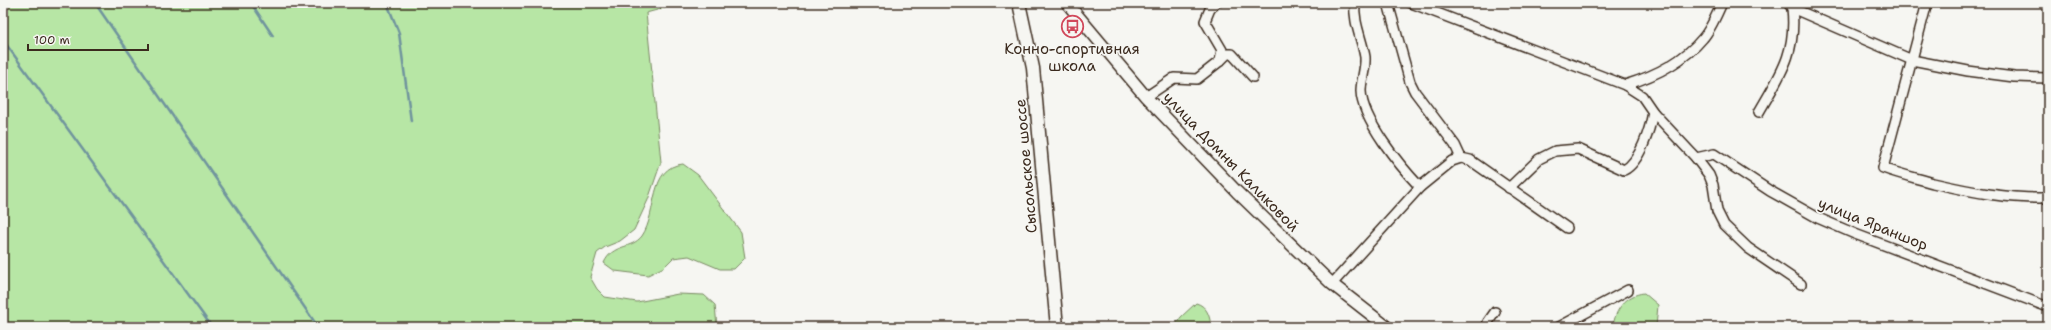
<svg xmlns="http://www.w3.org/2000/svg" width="2051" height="330" viewBox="0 0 2051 330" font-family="'Shantell Sans',sans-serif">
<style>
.green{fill:#b7e6a5;stroke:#798862}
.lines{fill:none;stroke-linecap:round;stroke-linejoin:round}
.stream{stroke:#6f949d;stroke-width:2.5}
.minor-casing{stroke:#3b2a1e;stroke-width:12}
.major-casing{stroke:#3b2a1e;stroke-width:14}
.highway-casing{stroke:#3b2a1e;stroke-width:15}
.minor{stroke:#f6f6f2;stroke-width:9}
.major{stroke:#f6f6f2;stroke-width:11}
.highway{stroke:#f6f6f2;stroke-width:12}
.labels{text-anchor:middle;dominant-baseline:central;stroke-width:3.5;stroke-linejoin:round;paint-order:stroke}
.poi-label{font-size:15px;fill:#3b2a1e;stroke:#f6f6f2}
.street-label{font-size:15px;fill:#3b2a1e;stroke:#f6f6f2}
</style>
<rect width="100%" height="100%" fill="#f6f6f2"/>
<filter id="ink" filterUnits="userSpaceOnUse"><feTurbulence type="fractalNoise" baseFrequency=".025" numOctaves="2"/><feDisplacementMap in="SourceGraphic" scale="8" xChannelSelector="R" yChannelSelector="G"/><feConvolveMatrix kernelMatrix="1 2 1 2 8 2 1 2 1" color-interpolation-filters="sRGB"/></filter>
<g filter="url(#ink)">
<g class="green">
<polygon points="3,3 683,3 646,13 661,162 648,200 634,230 620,241 605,247 597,253 590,277 597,289 605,297 637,302 678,294 704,295 715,305 717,327 3,327"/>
<path d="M 683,164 L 698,175 L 741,232 L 745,258 L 734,269 L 720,269 L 689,256 L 673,258 L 664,267 L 648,275 L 615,271 L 604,263 C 613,243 631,250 642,236 C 658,213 648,167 683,164 Z"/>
<path d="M 1644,293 L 1658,305 L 1656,327 L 1613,327 C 1615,309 1626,295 1644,293 Z"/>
<path d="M 1196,303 C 1207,306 1210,316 1211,327 L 1174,327 L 1181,317 Z"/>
</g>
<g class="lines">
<g class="stream">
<polyline points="95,3 318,327"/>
<polyline points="251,3 273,36"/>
<polyline points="387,3 399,33 411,121"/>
<polyline points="3,40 212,327"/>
<polyline points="3,322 6,327"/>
</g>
<defs>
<g id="minor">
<path d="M 1355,3 C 1353,22 1362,39 1365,57 C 1366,68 1361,80 1361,91 C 1362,120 1400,166 1420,187"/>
<polyline points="1388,3 1410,82 1415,92 1455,145 1461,158"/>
<polyline points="1411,3 1625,85 1642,96 1653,112 1696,158 1709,175 1713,185 1717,211 1724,225 1748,248 1801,284"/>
<polyline points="1788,3 1792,8 1912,60 1968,71 2014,77 2048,78"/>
<path d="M 1927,3 L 1883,168 C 1899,174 1916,178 1933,183 C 1972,192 2008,199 2048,198"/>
<polyline points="1220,61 1227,54 1232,54 1253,77"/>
<path d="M 1625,85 C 1655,76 1683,62 1703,38 C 1711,29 1717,14 1722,3"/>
<polyline points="1146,97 1174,78 1197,79 1220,61 1222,50 1205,21 1210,9 1216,3"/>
<path d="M 1759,112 C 1780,75 1797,53 1792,8"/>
<polyline points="1696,158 1714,154 1770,191 1818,218 1855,234 2048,307"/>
<path d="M 1509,188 L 1539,159 L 1555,151 L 1578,149 L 1624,170 C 1640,162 1650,129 1653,112"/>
<polyline points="1332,284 1420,187 1452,161 1461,158 1470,160 1567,228"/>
<polyline points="1487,327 1488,322 1495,312"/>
<polyline points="1559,327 1628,290"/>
</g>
<polyline id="major" points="1067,3 1146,97 1237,192 1332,284 1387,327"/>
<polyline id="highway" points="1019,3 1033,68 1057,327"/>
</defs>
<use href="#minor" class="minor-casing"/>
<use href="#major" class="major-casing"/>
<use href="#highway" class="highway-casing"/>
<use href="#minor" class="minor"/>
<use href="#major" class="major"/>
<use href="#highway" class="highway"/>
</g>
</g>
<defs>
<symbol id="bus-ring" viewBox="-11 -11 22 22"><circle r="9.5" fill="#f6f6f2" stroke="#d1495b" stroke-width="1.5"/><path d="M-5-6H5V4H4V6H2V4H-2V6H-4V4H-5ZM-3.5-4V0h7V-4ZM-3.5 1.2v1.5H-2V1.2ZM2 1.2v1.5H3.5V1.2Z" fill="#d1495b"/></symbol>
</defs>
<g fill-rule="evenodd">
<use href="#bus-ring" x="1060" y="14" width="25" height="25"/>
</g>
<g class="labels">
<g class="poi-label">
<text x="1072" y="49">Конно-спортивная<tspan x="1072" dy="17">школа</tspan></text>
</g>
<g class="street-label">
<text transform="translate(1231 162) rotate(46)">улица Домны Каликовой</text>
<text transform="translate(1026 166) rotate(-95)">Сысольское шоссе</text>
<text transform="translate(1873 224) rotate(22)">улица Яраншор</text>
</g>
</g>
<rect width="2051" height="330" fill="none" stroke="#f6f6f2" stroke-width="16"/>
<rect x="8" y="8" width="2035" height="314" fill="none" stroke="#3b2a1e" stroke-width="1.5" filter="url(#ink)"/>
<path d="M28 44v6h120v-6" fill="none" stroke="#3b2a1e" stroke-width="2"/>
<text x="34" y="44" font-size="12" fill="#3b2a1e" stroke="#f6f6f2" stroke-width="3" paint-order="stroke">100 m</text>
</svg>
